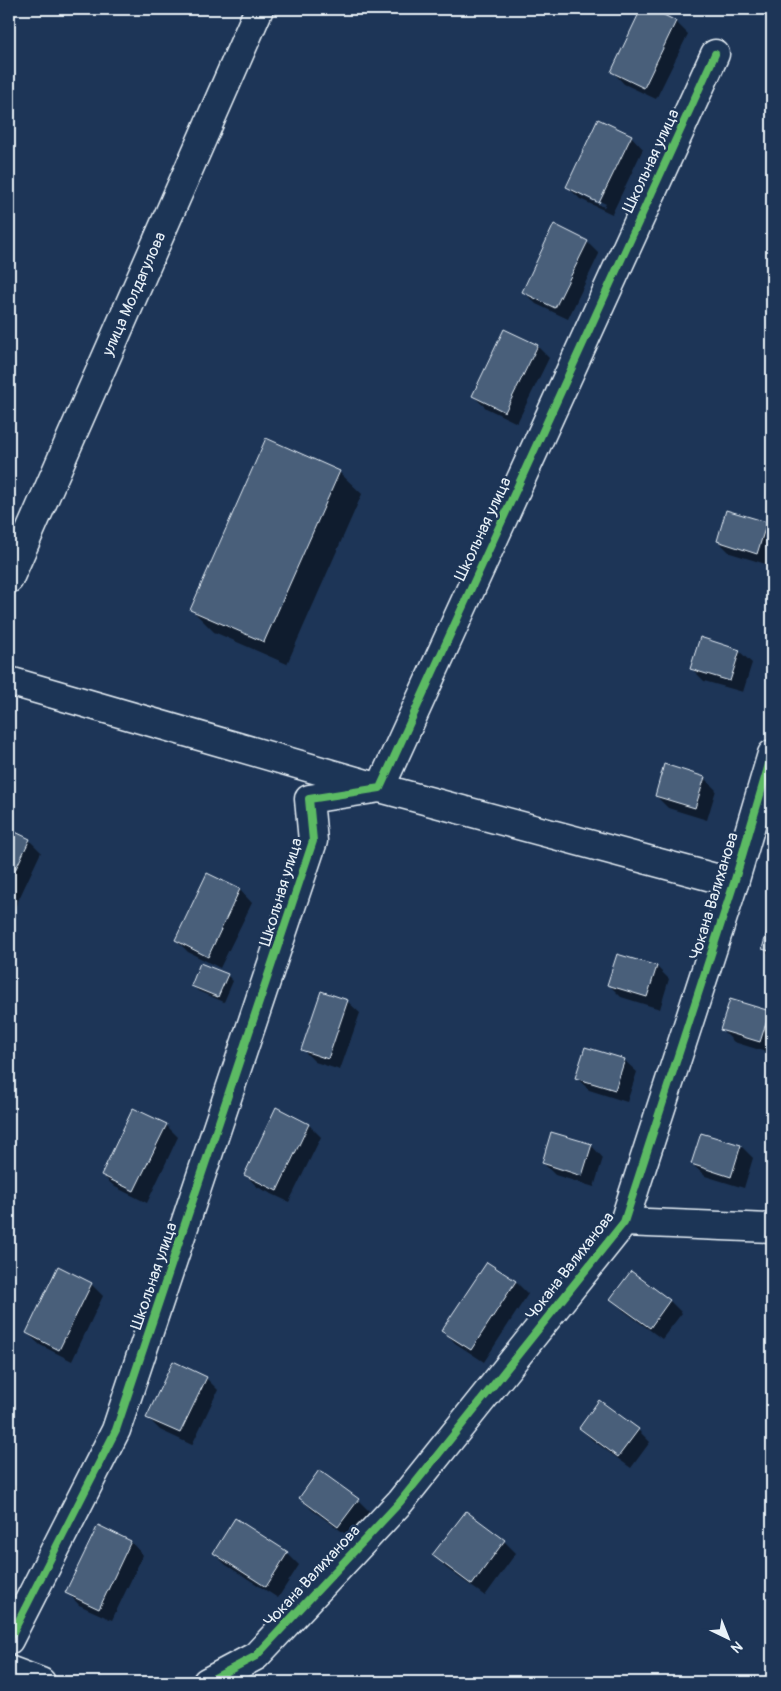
<svg xmlns="http://www.w3.org/2000/svg" width="781" height="1691" viewBox="0 0 781 1691" font-family="Pangolin,sans-serif">
<style>
.shadow{fill:#0007;fill-rule:evenodd}
.building{fill:#495e7a;stroke:#e8f1f8}
.lines{fill:none;stroke-linecap:round;stroke-linejoin:round}
.minor-casing{stroke:#e8f1f8;stroke-width:31}
.major-casing{stroke:#e8f1f8;stroke-width:31}
.minor{stroke:#1d3557;stroke-width:28}
.major{stroke:#1d3557;stroke-width:28}
.cycleway-casing{stroke:#1d3557;stroke-width:11}
.cycleway{stroke:#5cba63;stroke-width:8}
.labels{text-anchor:middle;dominant-baseline:central;stroke-width:5;stroke-linejoin:round;paint-order:stroke}
.street-label{font-size:16px;fill:#e8f1f8;stroke:#1d3557}
</style>
<rect width="100%" height="100%" fill="#1d3557"/>
<filter id="ink" filterUnits="userSpaceOnUse"><feTurbulence type="fractalNoise" baseFrequency=".02" numOctaves="2"/><feDisplacementMap in="SourceGraphic" scale="10" xChannelSelector="R" yChannelSelector="G"/><feConvolveMatrix kernelMatrix="1 2 1 2 8 2 1 2 1" color-interpolation-filters="sRGB"/></filter>
<g filter="url(#ink)">
<g class="shadow">
<polygon points="642,9 649,9 676,22 688,34 656,99 624,84 612,71"/>
<path d="M 631,136 L 643,149 L 612,214 L 580,199 L 567,186 ZM 580,192 L 606,204 L 604,207 L 580,195 Z"/>
<polygon points="587,242 599,254 568,319 536,304 523,291"/>
<polygon points="537,346 549,358 517,423 486,408 473,396"/>
<polygon points="339,472 362,494 287,664 214,632 192,610"/>
<polygon points="766,523 772,530 772,555 769,565 730,553 718,541"/>
<polygon points="739,651 752,663 743,692 704,681 692,669"/>
<polygon points="704,778 716,790 707,820 668,808 656,796"/>
<polygon points="9,830 29,840 41,852 10,918"/>
<polygon points="208,875 240,890 252,903 220,968 188,952 176,940"/>
<polygon points="772,918 772,957 763,948"/>
<polygon points="657,967 669,979 660,1009 621,997 609,985"/>
<polygon points="227,975 233,981 224,1002 198,991 192,985"/>
<polygon points="347,1001 360,1013 340,1070 315,1062 303,1050"/>
<polygon points="769,1012 772,1015 772,1054 734,1042 722,1030"/>
<polygon points="624,1060 637,1072 627,1102 589,1090 577,1078"/>
<polygon points="166,1125 178,1137 147,1203 115,1187 102,1175"/>
<polygon points="309,1125 321,1137 289,1202 257,1187 245,1174"/>
<polygon points="591,1145 603,1158 594,1187 555,1175 543,1163"/>
<polygon points="741,1146 753,1158 744,1188 705,1176 692,1164"/>
<polygon points="487,1264 516,1282 528,1294 484,1362 455,1343 443,1330"/>
<polygon points="631,1273 670,1301 682,1313 662,1339 624,1311 612,1299"/>
<polygon points="91,1284 103,1296 72,1361 40,1345 27,1333"/>
<polygon points="206,1378 218,1390 192,1445 160,1430 148,1418"/>
<polygon points="580,1428 638,1430 650,1442 631,1468 592,1440"/>
<polygon points="9,1480 16,1487 9,1501"/>
<polygon points="300,1498 358,1500 370,1512 351,1538 312,1510"/>
<polygon points="98,1527 131,1542 143,1555 112,1620 79,1605 67,1592"/>
<polygon points="504,1541 516,1553 485,1596 446,1568 434,1555"/>
<polygon points="214,1553 287,1553 299,1565 278,1598 226,1565"/>
</g>
<g class="building">
<polygon points="641,9 652,9 676,21 644,88 611,72"/>
<polygon points="598,119 632,135 599,203 566,187"/>
<polygon points="554,224 588,241 555,308 522,292"/>
<polygon points="504,329 538,345 505,412 472,396"/>
<polygon points="266,438 340,471 264,642 190,610"/>
<polygon points="726,510 767,522 757,554 717,541"/>
<polygon points="700,637 740,650 730,681 690,669"/>
<polygon points="664,764 705,777 695,808 655,796"/>
<polygon points="9,829 30,839 9,883"/>
<polygon points="207,873 240,889 208,957 175,940"/>
<polygon points="771,917 772,917 772,952 762,949"/>
<polygon points="617,954 657,966 647,997 607,985"/>
<polygon points="200,963 228,974 218,997 191,986"/>
<polygon points="321,991 348,1000 328,1059 301,1050"/>
<polygon points="730,999 770,1011 760,1042 720,1030"/>
<polygon points="585,1047 625,1059 615,1090 575,1078"/>
<polygon points="276,1107 309,1124 277,1191 244,1175"/>
<polygon points="133,1108 167,1124 134,1191 101,1175"/>
<polygon points="551,1132 592,1144 582,1176 542,1163"/>
<polygon points="701,1133 741,1145 731,1177 691,1164"/>
<polygon points="487,1262 516,1281 471,1350 441,1331"/>
<polygon points="58,1266 92,1283 59,1350 26,1333"/>
<polygon points="631,1271 670,1300 650,1328 610,1299"/>
<polygon points="173,1361 207,1377 180,1433 146,1418"/>
<polygon points="599,1400 639,1429 618,1457 579,1428"/>
<polygon points="319,1470 359,1499 338,1527 299,1498"/>
<polygon points="466,1511 505,1540 472,1585 432,1555"/>
<polygon points="235,1518 288,1552 266,1587 213,1553"/>
<polygon points="98,1525 131,1541 99,1609 65,1593"/>
<polygon points="394,1676 402,1682 389,1682"/>
</g>
<g class="lines">
<defs>
<g id="minor">
<polyline points="9,681 380,788 734,883"/>
<polyline points="624,1222 772,1228"/>
<polyline points="9,1640 116,1430 313,841 309,799 380,788 715,54"/>
<polyline points="9,1670 41,1682"/>
<polyline points="207,1682 256,1656 400,1502 624,1222 734,883 772,754"/>
</g>
<polyline id="major" points="9,579 259,9"/>
</defs>
<use href="#minor" class="minor-casing"/>
<use href="#major" class="major-casing"/>
<use href="#minor" class="minor"/>
<use href="#major" class="major"/>
<defs>
<g id="cycleway">
<polyline points="9,1640 116,1430 313,841 309,799 380,788 715,54"/>
<polyline points="207,1682 256,1656 400,1502 624,1222 734,883 772,754"/>
</g>
</defs>
<use href="#cycleway" class="cycleway-casing"/>
<use href="#cycleway" class="cycleway"/>
</g>
</g>
<g class="labels">
<g class="street-label">
<text transform="translate(651 161) rotate(-65)">Школьная улица</text>
<text transform="translate(134 294) rotate(-66)">улица Молдагулова</text>
<text transform="translate(483 529) rotate(-65)">Школьная улица</text>
<text transform="translate(281 892) rotate(-73)">Школьная улица</text>
<text transform="translate(714 896) rotate(-73)">Чокана Валиханова</text>
<text transform="translate(570 1266) rotate(-52)">Чокана Валиханова</text>
<text transform="translate(154 1276) rotate(-71)">Школьная улица</text>
<text transform="translate(312 1576) rotate(-47)">Чокана Валиханова</text>
</g>
</g>
<rect width="781" height="1691" fill="none" stroke="#1d3557" stroke-width="30"/>
<rect x="15" y="15" width="751" height="1661" fill="none" stroke="#e8f1f8" stroke-width="2" filter="url(#ink)"/>
<g transform="translate(728 1638) rotate(137)" stroke="#1d3557" stroke-width="4" paint-order="stroke">
<path d="M0-4L9 19L0 12L-9 19Z" fill="#e8f1f8"/>
<text y="-8" font-size="14" font-weight="bold" text-anchor="middle" fill="#e8f1f8">N</text>
</g>
</svg>
